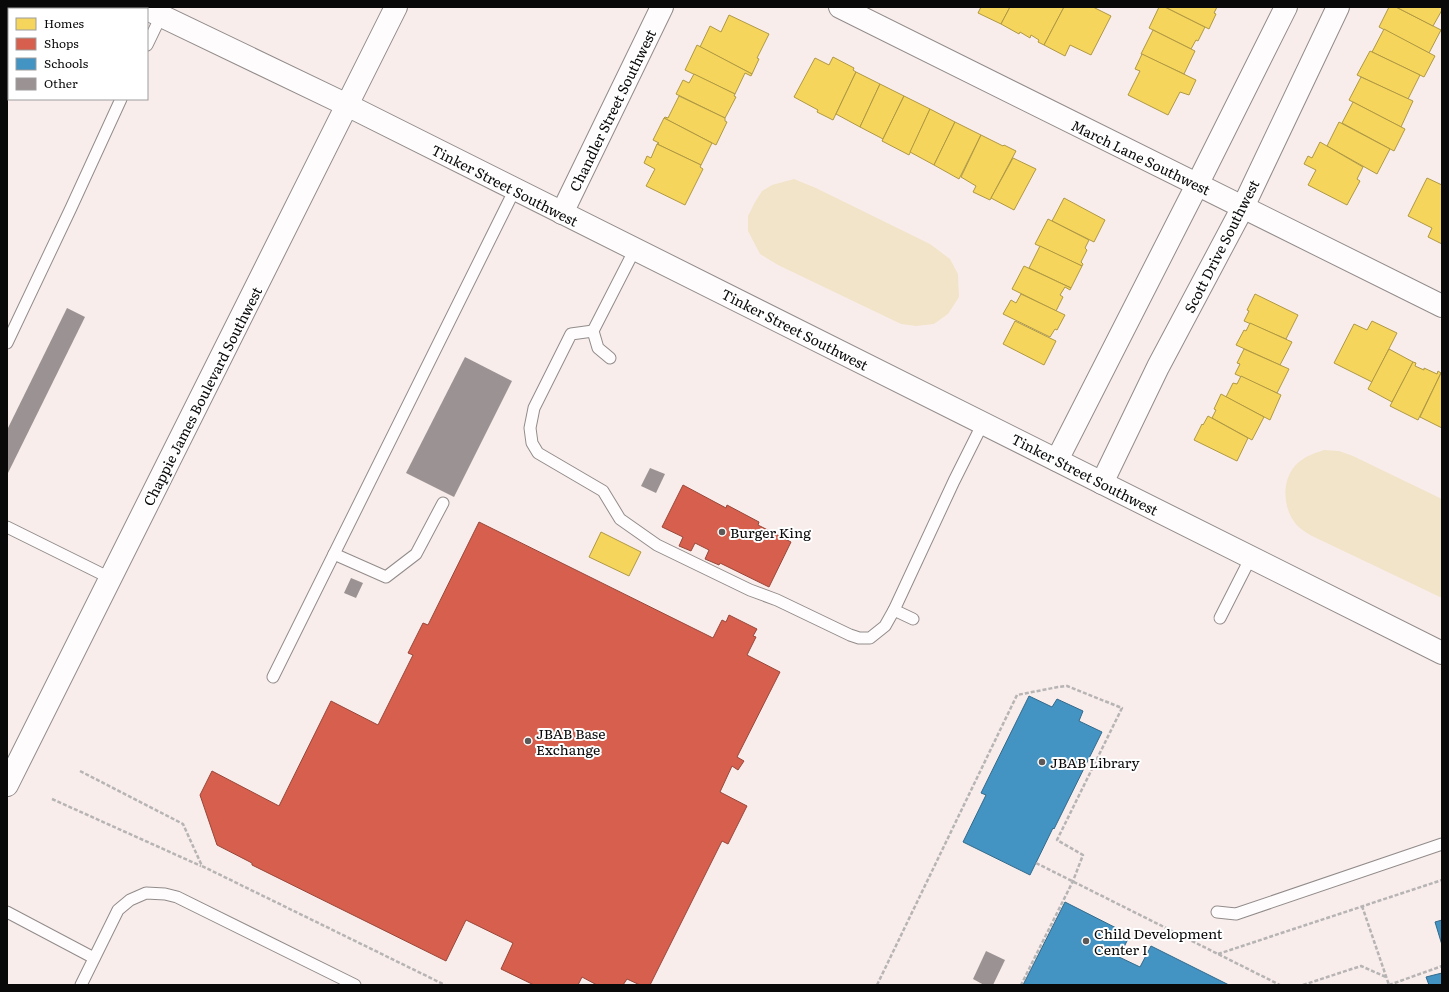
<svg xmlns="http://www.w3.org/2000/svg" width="1449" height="992" viewBox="0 0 1449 992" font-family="Literata,serif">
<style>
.green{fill:#f2e4c9}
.homes{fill:#f6d55c;stroke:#af9843}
.shops{fill:#d6604d;stroke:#984639}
.schools{fill:#4393c3;stroke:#326a8b}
.building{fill:#9b9393}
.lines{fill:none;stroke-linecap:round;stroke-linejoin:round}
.service-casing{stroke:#918c8b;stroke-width:13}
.minor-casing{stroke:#918c8b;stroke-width:24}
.tertiary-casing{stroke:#918c8b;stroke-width:24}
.path{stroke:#b6b4b4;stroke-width:2.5;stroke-dasharray:4 2;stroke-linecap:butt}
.service{stroke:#fefcfc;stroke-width:11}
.minor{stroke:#fefcfc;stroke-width:22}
.tertiary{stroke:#fefcfc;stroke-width:22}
.poi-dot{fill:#5d5958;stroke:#fff;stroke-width:1.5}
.labels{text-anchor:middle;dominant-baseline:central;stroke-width:4;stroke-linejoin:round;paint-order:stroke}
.street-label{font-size:14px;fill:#090909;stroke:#fff}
.poi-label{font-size:14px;fill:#090909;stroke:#fff;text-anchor:start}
</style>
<rect width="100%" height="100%" fill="#f9edec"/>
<g class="green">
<polygon points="794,179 816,188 930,244 950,259 958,274 959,297 948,314 934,324 916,326 901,324 778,265 760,254 748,231 748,216 755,202 762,191 772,185"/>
<path d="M 1324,450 L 1339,451 L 1353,456 L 1442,499 L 1442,598 L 1312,536 C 1305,532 1297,527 1293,520 C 1282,503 1282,476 1299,462 C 1306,456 1315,453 1324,450 Z"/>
</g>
<g class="homes">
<polygon points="981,7 1010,7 1001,24 978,13"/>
<polygon points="1010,7 1064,7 1044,45 1038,42 1039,40 1031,35 1030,38 1020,32 1019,34 1001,24"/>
<polygon points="1064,7 1093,7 1111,16 1091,55 1070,45 1065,56 1044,45"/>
<polygon points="1159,7 1165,7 1205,27 1198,41 1196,40 1191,49 1149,28"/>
<polygon points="1165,7 1217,7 1214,13 1216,14 1209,29"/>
<polygon points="1389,7 1396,7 1441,30 1429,53 1379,27"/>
<polygon points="1396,7 1442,7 1442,10 1433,26"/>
<polygon points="729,15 769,34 757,58 759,59 752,74 700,47 710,26 721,32"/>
<polygon points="1384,29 1435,56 1424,77 1372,52"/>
<polygon points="1153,30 1195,51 1184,74 1141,54"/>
<polygon points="697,45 752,74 751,76 745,73 735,94 685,70"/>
<polygon points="1370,51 1420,75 1408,99 1357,75"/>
<polygon points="1142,54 1196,80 1189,95 1180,92 1168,115 1128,95 1140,71 1135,69"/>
<polygon points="833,57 854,68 853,70 856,72 833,120 817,112 818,110 794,97 815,58 829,65"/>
<polygon points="856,72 880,84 860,127 836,114"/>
<polygon points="694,74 735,94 734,96 736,97 725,118 676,94 683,80 689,83"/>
<polygon points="1361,77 1413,101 1401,127 1349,100"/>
<polygon points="880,84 904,96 883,139 860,127"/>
<polygon points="679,96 725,118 725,121 727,122 716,145 664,118 665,117 668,118"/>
<polygon points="904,96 930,109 909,155 882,141"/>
<polygon points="1353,102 1405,129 1394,151 1342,123"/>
<polygon points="930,109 955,122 934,165 910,152"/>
<polygon points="664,118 712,143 701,165 657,144 659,143 653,140"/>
<polygon points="955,122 981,135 959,179 934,165"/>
<polygon points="1339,122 1390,149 1377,174 1327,146"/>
<polygon points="981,135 1003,146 1004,145 1016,151 990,200 973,192 976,186 961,177"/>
<polygon points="1320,142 1363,167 1357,179 1360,181 1347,205 1308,185 1316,170 1304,164 1308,156 1312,158"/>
<polygon points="657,144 701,165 700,167 703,169 685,205 646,186 655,169 644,163 647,156 651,158"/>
<polygon points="1013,158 1036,169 1014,210 991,198"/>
<polygon points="1427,178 1442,185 1442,244 1428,237 1432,228 1408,216"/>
<polygon points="1064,198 1105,220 1094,242 1052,221"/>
<polygon points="1048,219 1089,240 1085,248 1087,250 1081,262 1083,264 1082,266 1035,244"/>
<polygon points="1040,246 1082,266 1071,288 1029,268"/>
<polygon points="1024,266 1071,288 1070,290 1065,287 1060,295 1063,297 1056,311 1012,289"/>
<polygon points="1021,294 1065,315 1057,330 1055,329 1050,337 1003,314 1011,300 1016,303"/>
<polygon points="1255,294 1298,315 1286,339 1244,321 1249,311 1247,310"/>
<polygon points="1015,321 1056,341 1044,365 1003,344"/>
<polygon points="1372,321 1397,333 1372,382 1334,363 1354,324 1367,330"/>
<polygon points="1250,323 1292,342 1280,365 1236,345 1244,330 1246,331"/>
<polygon points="1244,349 1289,369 1277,393 1235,374 1240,364 1237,363"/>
<polygon points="1389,349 1413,362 1392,402 1368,389"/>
<polygon points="1413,362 1416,363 1415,366 1424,370 1424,368 1437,374 1438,371 1441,373 1418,420 1390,406"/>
<polygon points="1441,373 1442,373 1442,428 1420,417"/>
<polygon points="1241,376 1281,395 1270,420 1226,397 1233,383 1237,384"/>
<polygon points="1221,394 1264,417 1252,440 1212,418 1216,410 1214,409"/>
<polygon points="1208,416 1248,438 1237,461 1194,440 1202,424 1203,425"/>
<polygon points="601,532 641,552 629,576 589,557"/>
</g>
<g class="shops">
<polygon points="683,485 726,508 727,505 759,522 758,525 791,542 769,587 720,563 719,565 705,559 709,550 695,543 691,551 679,546 683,537 662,527"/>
<polygon points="479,522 713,638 722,620 726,622 729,615 757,629 753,636 756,637 747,655 780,672 737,757 744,761 738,770 732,766 720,792 747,806 728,844 722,841 650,985 640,985 627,979 623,985 597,985 582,977 578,985 534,985 501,969 513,943 466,920 446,961 252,865 252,863 217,845 200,795 212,771 279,806 331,701 378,725 413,655 408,653 423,623 428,625"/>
</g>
<g class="schools">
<polygon points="1029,696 1052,707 1057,699 1083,711 1079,721 1102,732 1054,829 1053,828 1030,875 963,842 986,795 981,793"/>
<polygon points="1065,902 1130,935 1119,957 1140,967 1151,946 1229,985 1023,985"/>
<polygon points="1442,920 1442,945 1435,922"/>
<polygon points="1442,973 1442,985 1429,985 1426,977"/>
</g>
<g class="building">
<polygon points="67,308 85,317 7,475 7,430"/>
<polygon points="465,357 512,381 454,497 406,473"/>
<polygon points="650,468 665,474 656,493 641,486"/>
<polygon points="351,578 363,583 356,598 344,593"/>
<polygon points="986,951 1005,960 993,985 984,985 973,979"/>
</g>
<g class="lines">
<defs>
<g id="service">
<polyline points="147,45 161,16"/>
<polyline points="593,331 571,334 534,408 530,428 532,443 538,453 603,491 620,519 657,545 750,590 777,600 850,635 859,638 870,638 885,626 894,610"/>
<polyline points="7,343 71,208 121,99"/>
<polyline points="610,358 598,348 593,331 635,249"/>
<polyline points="7,527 110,578"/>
<polyline points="334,554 386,577 416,554 443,503"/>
<polyline points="1220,618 1251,557"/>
<polyline points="913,619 894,610 954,481 983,423"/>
<polyline points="273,677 515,189"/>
<polyline points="7,912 94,958"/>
<polyline points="1217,912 1236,914 1442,844"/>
<polyline points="81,985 118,910 130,900 146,893 165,894 177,897 355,985"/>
</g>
<g id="minor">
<polyline points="840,7 1442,306"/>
<polyline points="147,9 347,105 1442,653"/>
<polyline points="562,213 662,7"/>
<polyline points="1057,460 1197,185 1286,7"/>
<polyline points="1102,483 1158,367 1243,207 1338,7"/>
</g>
<polyline id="tertiary" points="7,785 396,7"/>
</defs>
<use href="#service" class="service-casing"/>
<use href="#minor" class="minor-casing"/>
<use href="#tertiary" class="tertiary-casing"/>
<g class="path">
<polyline points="80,771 183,824 202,866 445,985"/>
<polyline points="52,799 201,866"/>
<polyline points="1036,863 1280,985"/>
<polyline points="1362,906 1389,985"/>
<polyline points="1218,954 1442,880"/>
<polyline points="877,985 1017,695 1058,687 1067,686 1122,708 1057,840 1083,855 1073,881 1021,985"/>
<polyline points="1303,985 1361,966 1386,977"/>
<polyline points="1389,985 1442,966"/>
</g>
<use href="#service" class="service"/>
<use href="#minor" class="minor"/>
<use href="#tertiary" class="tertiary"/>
</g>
<g class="poi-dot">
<circle cx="722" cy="532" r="4"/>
<circle cx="528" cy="741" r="4"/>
<circle cx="1042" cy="762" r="4"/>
<circle cx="1086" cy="941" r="4"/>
</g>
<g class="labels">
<g class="street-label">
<text transform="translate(612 110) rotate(-64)">Chandler Street Southwest</text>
<text transform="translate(1141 157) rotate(26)">March Lane Southwest</text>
<text transform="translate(505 185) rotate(27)">Tinker Street Southwest</text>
<text transform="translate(1221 246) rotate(-63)">Scott Drive Southwest</text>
<text transform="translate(795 329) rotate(27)">Tinker Street Southwest</text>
<text transform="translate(202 396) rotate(-63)">Chappie James Boulevard Southwest</text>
<text transform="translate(1085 474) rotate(27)">Tinker Street Southwest</text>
</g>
<g class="poi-label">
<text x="730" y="532">Burger King</text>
<text x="536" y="733">JBAB Base<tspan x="536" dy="16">Exchange</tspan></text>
<text x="1050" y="762">JBAB Library</text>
<text x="1094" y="933">Child Development<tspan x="1094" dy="16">Center I</tspan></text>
</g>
</g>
<rect width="1449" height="992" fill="none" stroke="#090909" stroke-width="16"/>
<rect x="8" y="8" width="140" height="92" fill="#ffffff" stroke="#9d9d9d"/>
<rect x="16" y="18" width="20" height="12" fill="#f6d55c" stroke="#9d9d9d"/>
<text x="44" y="28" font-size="12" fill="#090909">Homes</text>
<rect x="16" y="38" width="20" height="12" fill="#d6604d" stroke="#9d9d9d"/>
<text x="44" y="48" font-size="12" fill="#090909">Shops</text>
<rect x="16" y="58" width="20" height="12" fill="#4393c3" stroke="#9d9d9d"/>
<text x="44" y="68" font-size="12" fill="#090909">Schools</text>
<rect x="16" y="78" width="20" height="12" fill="#9b9393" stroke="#9d9d9d"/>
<text x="44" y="88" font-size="12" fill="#090909">Other</text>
</svg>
